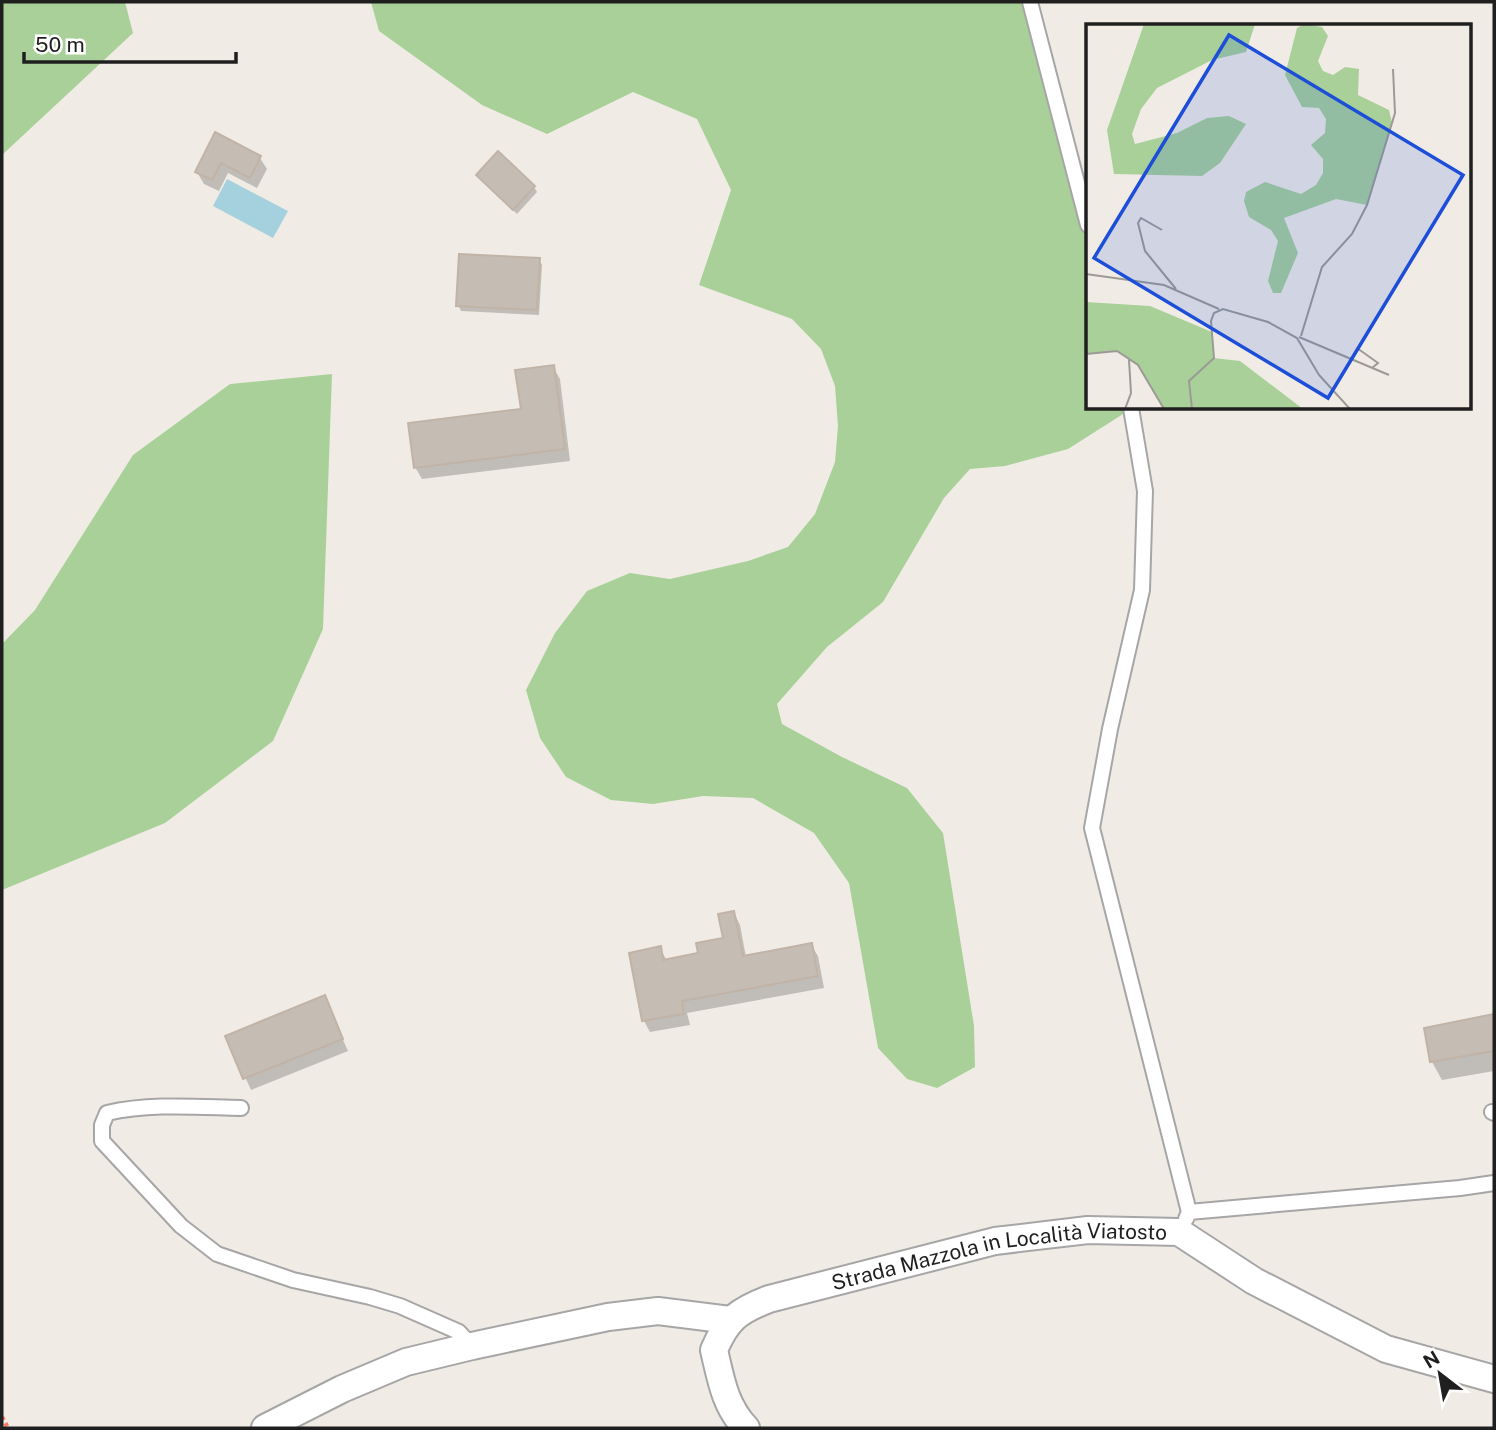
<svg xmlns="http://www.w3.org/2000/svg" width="1496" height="1430" viewBox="0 0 1496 1430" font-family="'Public Sans',sans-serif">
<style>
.forest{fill:#a9d099}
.water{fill:#a5d1de}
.shadow{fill:#0003}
.building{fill:#c5bcb4;stroke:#c2b3a7;stroke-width:2}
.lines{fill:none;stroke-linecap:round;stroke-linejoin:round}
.service-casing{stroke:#a6a6a6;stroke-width:18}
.minor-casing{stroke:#a6a6a6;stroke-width:30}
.path{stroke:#fc786a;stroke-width:4.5;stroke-dasharray:3.5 3.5;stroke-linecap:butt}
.service{stroke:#fff;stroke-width:14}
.minor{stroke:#fff;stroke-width:26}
.labels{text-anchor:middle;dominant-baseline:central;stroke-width:7;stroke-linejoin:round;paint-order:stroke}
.street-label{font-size:21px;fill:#1f1f1f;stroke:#fff}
.inset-road{fill:none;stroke:#9c9a96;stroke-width:2}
.view{fill:#1d4ed8;fill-opacity:0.15;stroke:#1d4ed8;stroke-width:3.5}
.inset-edge{fill:none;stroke:#1f1f1f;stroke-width:3.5}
</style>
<rect width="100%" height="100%" fill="#f0ece5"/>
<g class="forest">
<polygon points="2,2 125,2 133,33 2,155"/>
<polygon points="371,2 1030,2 1088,225 1088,408 1131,409 1068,449 1005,466 970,469 944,498 883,602 827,647 777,704 782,724 842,757 907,788 943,833 974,1026 975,1067 937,1088 907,1079 878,1048 849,883 814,833 753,798 703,796 653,804 611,800 566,777 540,738 526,690 555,633 587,591 630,573 670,579 748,561 788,547 815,514 835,462 838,426 835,386 821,349 792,319 699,285 731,190 697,119 633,92 547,134 482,105 379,31"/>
<polygon points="332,374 323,629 273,741 165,823 2,890 2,644 35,610 133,455 230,384"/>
</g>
<polygon class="water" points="227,179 288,211 273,238 213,206"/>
<g class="shadow">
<polygon points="216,135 260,158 267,169 257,188 228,173 219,191 204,184 197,172"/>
<polygon points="478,175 534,187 537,192 517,214"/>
<polygon points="539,260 542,265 539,315 461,311 458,305"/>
<polygon points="553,367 560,379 570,461 422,479 415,467 522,410"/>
<polygon points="734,913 740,925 746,957 811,945 818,956 824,988 687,1013 690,1025 650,1032 644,1021 631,954 660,948 667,961 700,955 725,939"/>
<polygon points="324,997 348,1051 251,1090 227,1037"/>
<polygon points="1494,1015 1494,1071 1442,1080 1432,1062 1426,1029"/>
</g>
<g class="building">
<polygon points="215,132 261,156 250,178 221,163 212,180 195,172"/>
<polygon points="498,151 535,186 513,210 476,175"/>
<polygon points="459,254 540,258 537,310 456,306"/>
<polygon points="554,365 565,449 414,468 408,423 521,409 515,370"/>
<polygon points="734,911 743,956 812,943 818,976 682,1001 684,1014 642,1021 629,953 661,946 663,960 698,953 696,943 723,938 718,914"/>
<polygon points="325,995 343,1039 243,1079 225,1036"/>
<polygon points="1494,1014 1494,1051 1430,1062 1424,1028"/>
</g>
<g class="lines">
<defs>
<g id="service">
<polyline points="1030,2 1088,225"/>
<polyline points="1131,408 1145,491 1142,590 1110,729 1092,828 1189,1212"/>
<path d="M 241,1108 C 196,1107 151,1103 107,1113 L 102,1125 L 102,1141 L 181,1226 L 217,1254 L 293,1280 L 370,1297 L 400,1306 L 459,1332 L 472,1346"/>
<polyline points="1492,1112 1494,1113"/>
<polyline points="1186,1219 1189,1212 1460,1188 1494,1183"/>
</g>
<g id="minor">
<polyline points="265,1428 342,1389 406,1362 472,1346 608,1317 658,1311 730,1320"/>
<path id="s1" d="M 746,1428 C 725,1406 721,1380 714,1350 C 727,1319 738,1311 769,1299 L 995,1241 L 1088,1230 L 1179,1232 L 1254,1281 L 1386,1349 L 1494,1379"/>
</g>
</defs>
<use href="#service" class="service-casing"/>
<use href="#minor" class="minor-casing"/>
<polyline class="path" points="2,1417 8,1428"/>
<use href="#service" class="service"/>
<use href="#minor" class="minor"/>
</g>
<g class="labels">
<g class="street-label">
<text stroke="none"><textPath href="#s1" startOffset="399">Strada Mazzola in Località Viatosto</textPath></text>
</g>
</g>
<g transform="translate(1086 24)">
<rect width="385" height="385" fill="#f0ece5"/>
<path d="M 58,0 L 169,0 L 160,28 L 126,36 L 71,64 L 55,85 L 46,110 L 49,120 L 91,109 L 121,94 L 143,92 L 160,100 L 134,139 L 116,152 L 28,150 L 21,106 ZM 218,0 L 236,3 L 242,12 L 232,37 L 237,47 L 247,51 L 259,43 L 273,45 L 272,71 L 303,86 L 306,99 L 281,181 L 250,175 L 198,194 L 212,229 L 195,269 L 187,269 L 182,257 L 192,217 L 185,206 L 163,193 L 158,177 L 160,168 L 179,158 L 215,170 L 230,161 L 237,149 L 237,135 L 225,121 L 239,109 L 240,95 L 233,84 L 216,83 L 199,51 L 211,4 ZM 0,278 L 64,282 L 126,308 L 128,334 L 154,337 L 217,385 L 78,385 L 52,341 L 31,327 L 0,330 Z" fill="#a9d099"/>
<path class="inset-road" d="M 76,206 L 55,194 L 52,199 L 59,227 L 90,265M 0,250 L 78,261 L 133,285M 215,312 L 236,243 L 266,210 L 281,181 L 309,89 L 307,45M 213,313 L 303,351M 271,324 L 292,339 L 286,344M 0,330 L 31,327 L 52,341 L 78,385M 39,385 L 45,369 L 43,336M 106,385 L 103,357 L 128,334 L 125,297 L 128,289 L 137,285 L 182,298 L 211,314 L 233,351 L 264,385"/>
<path class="view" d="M 143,11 L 377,151 L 242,374 L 8,234 Z"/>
<rect width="385" height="385" class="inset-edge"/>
</g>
<rect width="1496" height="1430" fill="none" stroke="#1f1f1f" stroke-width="7"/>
<g transform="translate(1440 1374) rotate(329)" stroke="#ffffff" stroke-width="5" paint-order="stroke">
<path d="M0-5L12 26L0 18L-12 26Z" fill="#1f1f1f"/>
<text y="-10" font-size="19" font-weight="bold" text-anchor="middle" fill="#1f1f1f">N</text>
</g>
<path d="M24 52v10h212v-10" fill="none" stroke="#1f1f1f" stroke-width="3.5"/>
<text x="35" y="52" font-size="21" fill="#1f1f1f" stroke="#ffffff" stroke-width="5" paint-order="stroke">50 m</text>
</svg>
